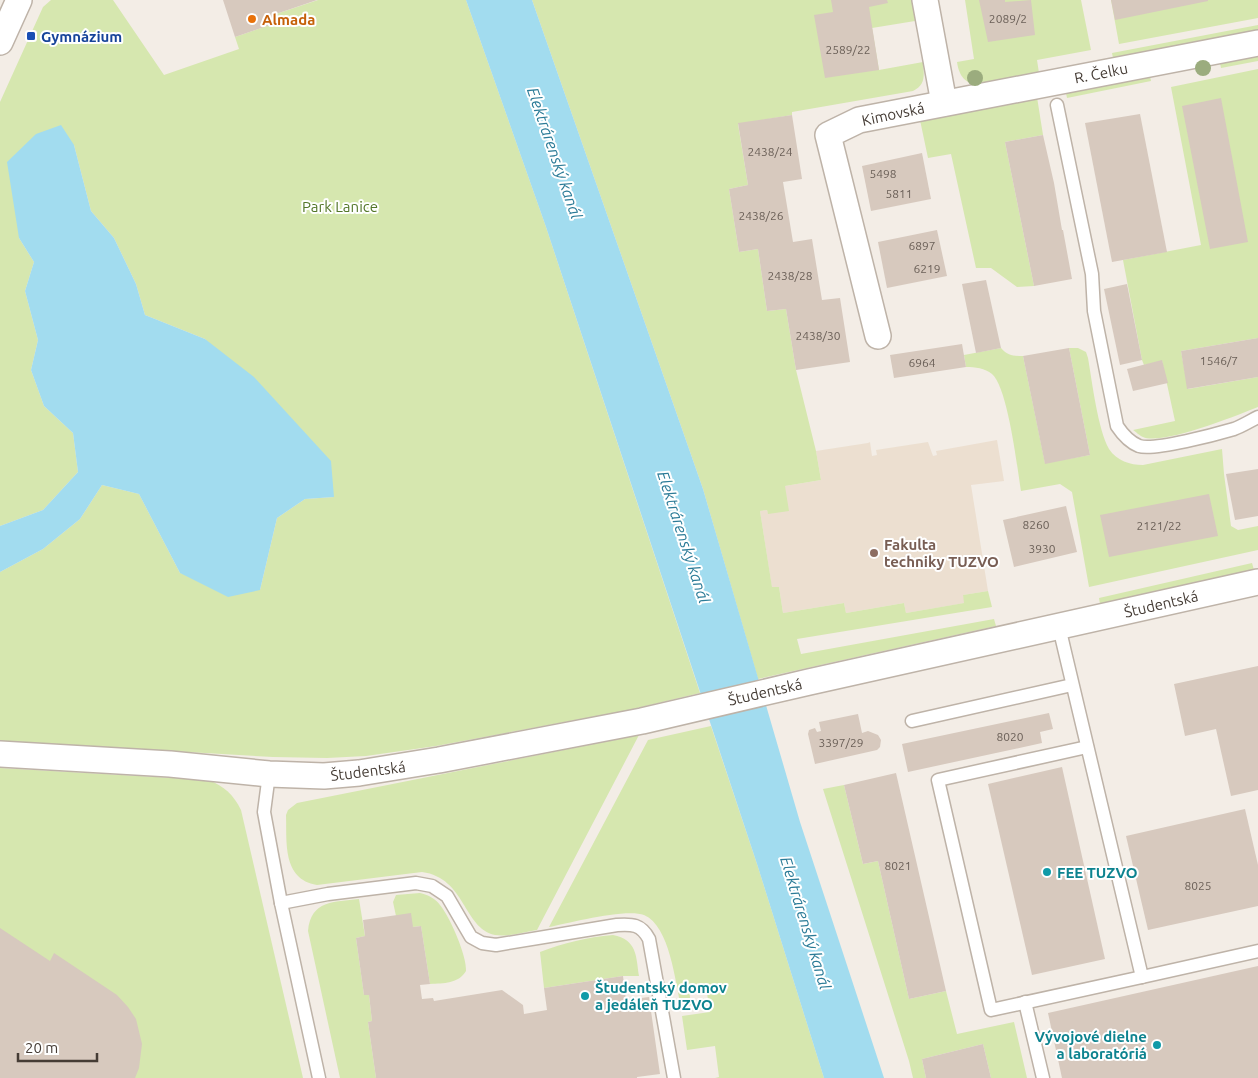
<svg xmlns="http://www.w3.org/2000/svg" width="1258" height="1078" viewBox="0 0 1258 1078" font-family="Ubuntu,sans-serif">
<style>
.education{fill:#ecdfd0}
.green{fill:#d6e7af}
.water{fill:#a2dcef}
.building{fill:#d7c9be}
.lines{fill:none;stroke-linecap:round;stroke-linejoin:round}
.service-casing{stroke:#beb3a8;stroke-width:15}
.minor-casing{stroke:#beb3a8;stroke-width:28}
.service{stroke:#fff;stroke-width:12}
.minor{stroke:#fff;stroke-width:25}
.tree{fill:#9bac7e}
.food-dot{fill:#e8710a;stroke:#fff;stroke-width:2}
.transit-dot{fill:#1a4fb4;stroke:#fff;stroke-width:2}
.education-dot{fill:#8d6e63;stroke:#fff;stroke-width:2}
.culture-dot{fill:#0f9aa8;stroke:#fff;stroke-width:2}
.labels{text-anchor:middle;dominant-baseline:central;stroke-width:4;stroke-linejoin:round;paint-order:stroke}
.number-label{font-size:12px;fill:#6a5f57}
.food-label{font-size:15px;font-weight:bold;fill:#c56008;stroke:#fff;text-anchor:start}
.transit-label{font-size:15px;font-weight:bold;fill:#164399;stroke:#fff;text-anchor:start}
.street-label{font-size:15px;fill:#453c35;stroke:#fff}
.park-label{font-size:15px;fill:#537629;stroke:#fff}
.education-label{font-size:15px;font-weight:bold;fill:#785e54;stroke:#fff;text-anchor:start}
.culture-label{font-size:15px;font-weight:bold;fill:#0d838f;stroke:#fff;text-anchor:start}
.water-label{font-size:16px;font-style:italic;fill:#2b7b97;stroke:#fff}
</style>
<rect width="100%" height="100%" fill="#f3ede6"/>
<polygon class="education" points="997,440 1004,481 971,485 988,591 963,595 965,603 906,613 904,603 846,613 844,603 783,613 779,587 772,588 760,511 767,510 768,513 785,486 821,480 816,451 868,443 870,442 872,456 877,455 876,450 928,442 933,456 937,455 936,451"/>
<g class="green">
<polygon points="51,0 113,0 164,75 239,49 235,37 276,23 273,15 318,0 466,0 546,227 700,693 629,710 436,746 366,756 327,758 273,757 0,741 0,572 43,549 80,519 102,485 139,494 180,573 260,590 277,518 305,499 334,497 205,339 145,315 136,284 114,238 91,211 74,145 19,238 34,262 25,291 38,340 31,370 44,406 73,433 78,472 43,510 0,526 0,102 43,7"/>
<path d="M 532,0 L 912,0 L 915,21 L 872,28 L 879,70 L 923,62 C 924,75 926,85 913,91 L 792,112 L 792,115 L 738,124 L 748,185 L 729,189 L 739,252 L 758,249 L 767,311 L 786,309 L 796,370 L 816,451 L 821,480 L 785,486 L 789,511 L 768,514 L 767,510 L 760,511 L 772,587 L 779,587 L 783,613 L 844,603 L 846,613 L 904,603 L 906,613 L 964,603 L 963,595 L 988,591 L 992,607 L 797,639 L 801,654 L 994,619 L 996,626 L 758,679 L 703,489 Z"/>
<path d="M 965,0 L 1081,0 L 1091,50 L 1037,60 L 1039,73 L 980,85 C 965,84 959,76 957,62 L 974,59 Z"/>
<polygon points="1111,0 1258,0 1258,18 1119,44"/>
<polygon points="1258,25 1258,30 1113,58 1112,53"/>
<polygon points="1258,55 1258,61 1221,68 1220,63"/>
<path d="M 1258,69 L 1258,338 L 1181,351 L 1188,389 L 1258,377 L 1258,407 C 1238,415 1161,446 1143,437 C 1140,436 1136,432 1133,430 L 1175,421 L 1162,361 L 1144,365 L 1142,360 L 1123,260 L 1201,245 L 1171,87 Z"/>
<polygon points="1150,76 1151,81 1067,98 1066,93"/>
<polygon points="1037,97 1043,135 1005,142 1034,286 1017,287 991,268 976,268 951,154 928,158 920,120"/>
<path d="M 1001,348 C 1008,356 1013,356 1023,356 L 1045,463 L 1090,455 L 1069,348 L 1078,348 L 1086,352 L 1088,358 C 1092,381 1098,430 1109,449 C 1117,461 1130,465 1143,465 L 1222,449 L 1224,474 L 1231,526 L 1238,530 L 1258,526 L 1258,550 L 1089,587 L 1072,492 L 1060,484 L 1021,491 C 1017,467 1008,388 992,374 C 985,368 975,367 966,367 L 964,355 Z"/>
<polygon points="1252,563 1254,570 1100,604 1099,598"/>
<path d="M 711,726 L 758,867 L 824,1078 L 715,1078 L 719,1077 L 715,1046 L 687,1050 L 682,1016 L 710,1012 L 706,987 L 689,989 L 691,1005 L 681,1006 C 675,982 670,926 644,915 C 626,908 569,923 549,927 L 648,740 Z"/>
<path d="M 639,735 L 537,930 C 524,932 509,937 495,935 C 463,928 466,878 422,872 L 317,885 C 282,879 287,842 286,815 L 288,810 L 297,803 Z"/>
<path d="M 0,768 L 208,780 C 224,786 233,794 241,810 L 303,1078 L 0,1078 Z"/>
<polygon points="844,785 863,864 878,861 909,999 946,991 957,1034 1014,1022 1027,1078 991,1078 983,1044 922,1059 926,1078 913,1078 909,1061 823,789"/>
<path d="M 420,893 C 428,895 435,898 440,905 C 450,917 467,956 466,971 C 458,984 444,983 430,984 L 421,926 L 413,927 L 396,916 L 393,902 L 396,895 Z"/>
<path d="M 359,899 L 365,936 L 356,938 L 364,995 L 369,995 L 372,1021 L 368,1022 L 376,1078 L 340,1078 L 308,931 C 311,900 334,902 359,899 Z"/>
<path d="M 613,935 C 637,940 636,955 639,976 L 623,976 L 544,988 L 540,952 C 564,943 587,937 613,935 Z"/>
</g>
<g class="water">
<polygon points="466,0 532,0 703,489 800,822 884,1078 824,1078 758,867 546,227"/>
<polygon points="61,125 74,145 91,211 114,238 136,284 145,315 205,339 254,377 331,461 334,497 305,499 277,518 260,590 228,597 180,573 139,494 102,485 80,519 43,549 0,572 0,526 43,510 78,472 73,433 44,406 31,370 38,340 25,291 34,262 19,238 7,162 36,134"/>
</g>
<g class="building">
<polygon points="223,0 317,0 273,15 276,23 235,37"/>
<polygon points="831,0 887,0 888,3 869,7 879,70 825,78 814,15 833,12"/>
<polygon points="979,0 1005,0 1005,2 1031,0 1035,35 988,42"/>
<polygon points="1111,0 1208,0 1208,1 1115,20"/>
<polygon points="1221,98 1248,242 1210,249 1182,106"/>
<polygon points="1140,114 1167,252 1112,262 1085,123"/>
<polygon points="792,115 802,179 783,182 793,242 812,239 822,300 840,298 850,362 796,370 786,309 767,311 758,249 739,252 729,189 748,185 738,123"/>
<polygon points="1043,135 1054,183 1062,230 1063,230 1072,279 1034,286 1005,142"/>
<polygon points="922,153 931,199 871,211 862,166"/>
<polygon points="937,230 947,276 887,288 878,242"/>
<polygon points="986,280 1001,348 976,353 962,284"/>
<polygon points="1127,284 1142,360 1120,365 1104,289"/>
<polygon points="1258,338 1258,377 1187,389 1181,351"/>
<polygon points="962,344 966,367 894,378 890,355"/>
<polygon points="1069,348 1090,455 1045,464 1023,356"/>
<polygon points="1162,360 1168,383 1133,391 1127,369"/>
<polygon points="1258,469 1258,516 1235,520 1226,474"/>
<polygon points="1209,494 1218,536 1109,557 1100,515"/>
<polygon points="1066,506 1077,552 1014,567 1003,520"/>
<polygon points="1258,666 1258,790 1231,796 1216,729 1185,736 1174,684"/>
<polygon points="1049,713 1053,729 1040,732 1042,743 908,772 902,744"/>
<polygon points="858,714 862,733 868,731 878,735 881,740 880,747 877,750 815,764 808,734 809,730 815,728 817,732 821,731 819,722"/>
<polygon points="1062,767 1105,959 1032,975 988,784"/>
<polygon points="896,773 946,991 909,999 878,861 863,864 844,785"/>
<polygon points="1245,809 1258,865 1258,906 1148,930 1126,836"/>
<polygon points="411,913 413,927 421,926 430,984 420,985 422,999 433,998 434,1001 502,990 523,1005 524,1014 547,1010 544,988 623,976 626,1000 649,997 660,1074 637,1077 637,1078 376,1078 368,1022 372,1021 369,995 364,995 356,938 365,936 363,920"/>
<polygon points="0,928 50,961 54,953 117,995 128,1007 136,1019 142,1044 139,1068 135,1078 0,1078"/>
<polygon points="1258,966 1258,1078 1062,1078 1048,1013"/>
<polygon points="983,1044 991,1078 926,1078 922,1059"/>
</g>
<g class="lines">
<defs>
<g id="service">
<path d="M 1057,105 L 1092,274 L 1094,311 L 1117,426 C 1123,435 1129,442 1139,446 C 1154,451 1217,434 1234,429 C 1242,426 1250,421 1258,417"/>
<polyline points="1059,627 1142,977 1258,951"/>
<polyline points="912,721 1072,685"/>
<polyline points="1087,747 938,780 991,1010 1142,977"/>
<polyline points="269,774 264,812 281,903 319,1078"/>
<path d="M 281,903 L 328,894 L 416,883 L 432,886 L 447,896 L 471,937 L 482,943 L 496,945 L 617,925 C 632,924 641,924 649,939 L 674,1078"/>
<polyline points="1025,1002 1043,1078"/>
</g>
<g id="minor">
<polyline points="925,0 944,103"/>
<polyline points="0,42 19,0"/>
<polyline points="878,336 828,135 859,120 1258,43"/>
<polyline points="0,754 170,764 269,774 324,776 359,773 439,760 642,721 809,682 1258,582"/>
</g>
</defs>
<use href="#service" class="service-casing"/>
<use href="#minor" class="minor-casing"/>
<use href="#service" class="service"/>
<use href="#minor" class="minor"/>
</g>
<g class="tree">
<circle cx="1203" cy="68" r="8"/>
<circle cx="975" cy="78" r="8"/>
</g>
<circle class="food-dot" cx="252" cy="19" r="5"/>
<rect class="transit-dot" x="26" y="31" width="10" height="10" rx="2.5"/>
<circle class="education-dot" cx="874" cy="553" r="5"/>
<g class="culture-dot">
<circle cx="1047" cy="872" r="5"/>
<circle cx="585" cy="996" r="5"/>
<circle cx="1157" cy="1045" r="5"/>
</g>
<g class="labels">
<g class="number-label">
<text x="1008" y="18">2089/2</text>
<text x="848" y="49">2589/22</text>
<text x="770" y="151">2438/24</text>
<text x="883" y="173">5498</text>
<text x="899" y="193">5811</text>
<text x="761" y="215">2438/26</text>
<text x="922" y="245">6897</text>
<text x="927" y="268">6219</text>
<text x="790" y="275">2438/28</text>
<text x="818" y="335">2438/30</text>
<text x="1219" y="360">1546/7</text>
<text x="922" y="362">6964</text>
<text x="1036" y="524">8260</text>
<text x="1159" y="525">2121/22</text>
<text x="1042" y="548">3930</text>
<text x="1010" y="736">8020</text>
<text x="841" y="742">3397/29</text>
<text x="898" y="865">8021</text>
<text x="1198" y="885">8025</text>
</g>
<g class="food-label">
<text x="262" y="19">Almada</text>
</g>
<g class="transit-label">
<text x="41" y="36">Gymnázium</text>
</g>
<g class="street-label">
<text transform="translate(1101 73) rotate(-11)">R. Čelku</text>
<text transform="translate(893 114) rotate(-12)">Kimovská</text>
<text transform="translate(1161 604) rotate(-13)">Študentská</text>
<text transform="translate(765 692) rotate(-13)">Študentská</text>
<text transform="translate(368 771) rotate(-7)">Študentská</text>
</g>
<g class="park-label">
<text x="340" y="206">Park Lanice</text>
</g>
<g class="education-label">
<text x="884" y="544">Fakulta<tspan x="884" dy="17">techniky TUZVO</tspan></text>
</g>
<g class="culture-label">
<text x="1057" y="872">FEE TUZVO</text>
<text x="595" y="987">Študentský domov<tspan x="595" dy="17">a jedáleň TUZVO</tspan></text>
<text x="1147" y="1036" text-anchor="end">Vývojové dielne<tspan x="1147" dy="17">a laboratóriá</tspan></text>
</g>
<g class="water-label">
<text transform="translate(555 153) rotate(71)">Elektrárenský kanál</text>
<text transform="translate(684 537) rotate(72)">Elektrárenský kanál</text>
<text transform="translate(806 923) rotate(73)">Elektrárenský kanál</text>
</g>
</g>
<path d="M18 1053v8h79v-8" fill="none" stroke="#453c35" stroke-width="2.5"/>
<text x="25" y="1053" font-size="15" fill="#453c35" stroke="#ffffff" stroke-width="4" paint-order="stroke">20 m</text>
</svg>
